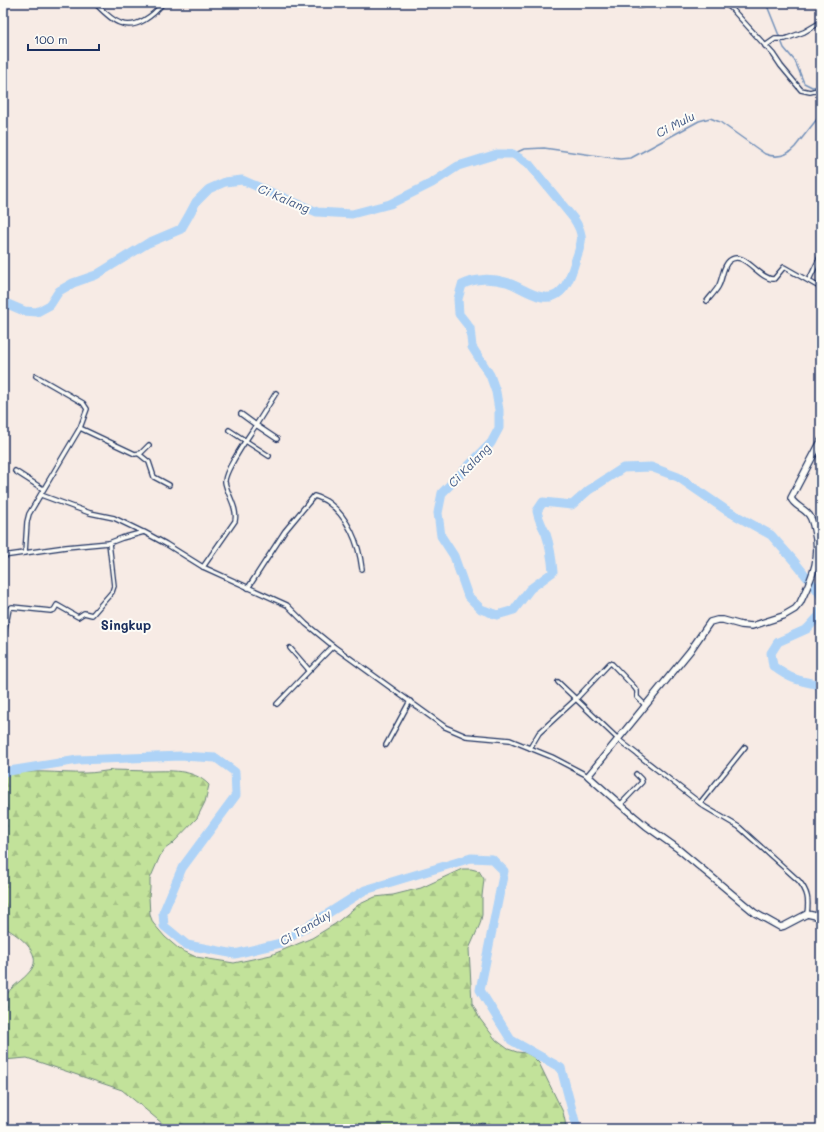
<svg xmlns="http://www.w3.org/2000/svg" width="824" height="1132" viewBox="0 0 824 1132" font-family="Mali,sans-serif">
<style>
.forest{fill:url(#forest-firs);stroke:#6e887c}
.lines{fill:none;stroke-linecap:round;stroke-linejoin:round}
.stream{stroke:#7391ba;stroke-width:1.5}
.river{stroke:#aed3f7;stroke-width:9}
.street-casing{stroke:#1b2f5e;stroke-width:6}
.secondary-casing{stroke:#1b2f5e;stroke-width:8}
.street{stroke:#fdfcf7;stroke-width:3.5}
.secondary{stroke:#fdfcf7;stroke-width:5.5}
.labels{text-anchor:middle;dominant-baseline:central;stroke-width:4;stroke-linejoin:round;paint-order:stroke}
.water-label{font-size:12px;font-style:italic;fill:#405884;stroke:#fdfcf7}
.quarter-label{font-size:13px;font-weight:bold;fill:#1b2f5e;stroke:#fdfcf7}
</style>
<defs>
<pattern id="forest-firs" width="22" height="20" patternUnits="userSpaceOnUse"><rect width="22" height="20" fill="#c2e29a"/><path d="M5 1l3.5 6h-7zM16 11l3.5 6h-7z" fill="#a6c287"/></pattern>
</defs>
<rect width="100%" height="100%" fill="#f7ebe5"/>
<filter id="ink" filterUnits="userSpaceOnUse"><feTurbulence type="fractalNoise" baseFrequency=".025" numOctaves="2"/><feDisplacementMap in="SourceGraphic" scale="8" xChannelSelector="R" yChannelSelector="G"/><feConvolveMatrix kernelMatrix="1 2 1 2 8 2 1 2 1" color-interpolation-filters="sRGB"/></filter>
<g filter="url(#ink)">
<path class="forest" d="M 113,770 C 125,770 136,771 148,771 C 169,771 193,768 209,785 L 205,802 L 197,818 L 172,844 L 165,849 L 160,856 L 150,879 L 150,888 L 149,897 L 150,915 L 153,923 L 165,937 L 179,949 L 196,957 L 234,963 L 271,955 L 312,938 L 335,924 L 358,905 L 375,897 L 393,895 L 421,888 L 462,869 L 471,869 L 479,871 L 484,879 L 482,896 L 482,915 L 480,924 L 469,949 L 472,1003 L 480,1019 L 496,1040 L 508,1049 L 517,1052 L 526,1053 L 533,1057 L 539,1063 L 563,1112 L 565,1121 L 566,1129 L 509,1129 L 490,1124 L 481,1123 L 474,1129 L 169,1129 L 122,1090 L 27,1058 L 3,1060 C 3,1050 1,1005 4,999 C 10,986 23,981 31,970 C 44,953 16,933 3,927 L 3,776 C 30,768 58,774 86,773 C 95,773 104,771 113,770 Z"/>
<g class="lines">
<g class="stream">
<polyline points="766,3 784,48 795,61 804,83 812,87 821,86"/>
<path d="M 513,154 L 524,149 L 544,148 L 620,159 L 631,158 L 699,121 L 710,118 L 720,122 L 765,154 C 776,158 787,156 795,147 L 821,114"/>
</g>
<g class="river">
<path d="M 3,302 L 24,311 L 37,312 L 50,305 L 59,291 L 73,283 L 96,275 L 148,243 L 181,229 L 188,217 L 196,202 L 209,189 L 225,182 L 242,180 L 317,212 L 352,214 L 390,204 L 432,183 L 458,166 L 497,154 L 513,154 L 529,164 L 574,219 C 586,237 581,244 575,262 C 572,272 568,285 560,292 C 544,307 522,286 506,282 C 492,278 475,278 462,285 L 458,299 L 459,314 L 470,328 L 472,347 L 490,375 L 496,392 L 499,410 L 499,428 L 491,443 L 442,493 L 438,513 L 441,536 L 454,556 L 468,596 L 481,609 L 497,615 L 514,610 L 530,589 L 553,572 C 552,559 550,546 546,534 C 542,525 539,521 537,511 L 543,502 L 572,505 L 589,490 L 623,468 L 651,467 L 678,477 L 726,510 L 771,535 L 794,561 L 818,591 L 821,596"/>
<path d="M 821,610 L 819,616 L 807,629 L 778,642 L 771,653 L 773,666 C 791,680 800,681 821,685"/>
<polyline points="3,772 78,760 181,756 216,758 235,772 236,795 182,868 163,913 164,926 187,945 235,954 281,943 365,890 471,858 492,859 504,871 480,990 511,1040 561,1068 577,1129"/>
</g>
<defs>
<g id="street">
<path d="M 95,3 C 101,9 111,20 120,23 C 136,30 154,15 163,3"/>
<polyline points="630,3 639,6 657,3"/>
<polyline points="724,3 731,8 773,54 781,66 801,90 810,92 821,89"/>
<polyline points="765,46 775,39 785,39 804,32 821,22"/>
<polyline points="809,280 821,255"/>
<path d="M 707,301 C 710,297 715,292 718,287 C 723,279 722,267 729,261 C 743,248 759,280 774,279 L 784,267 L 821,288"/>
<polyline points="241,414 256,425 276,393"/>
<polyline points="80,428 135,454 141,453 149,445"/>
<polyline points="229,430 269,456"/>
<polyline points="139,454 149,462 154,477 169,485"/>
<polyline points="15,471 43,489"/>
<polyline points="41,495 90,513 114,518 143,532"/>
<polyline points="25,553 27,522 29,514 80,428 87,409 83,403 36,376"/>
<polyline points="3,556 66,547 109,543 122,538 144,532 166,544 203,567 287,605 306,624 333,646 445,727 466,736 510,740 552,757 588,776"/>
<path d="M 203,567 L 235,521 C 238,508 227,494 225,482 C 224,471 249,436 256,425 L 277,439"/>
<path d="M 248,588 L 285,531 L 314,496 C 319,497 322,499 326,501 C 348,516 359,543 362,569"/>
<polyline points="3,639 9,609 12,607 51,611 54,610 57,605 78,617 84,613 92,615 112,592 114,586 109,543"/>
<polyline points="290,648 309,670"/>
<path d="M 558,682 L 619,740 L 705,807 L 739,827 L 799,881 C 808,892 809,900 807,914"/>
<polyline points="277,704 333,646"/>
<polyline points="386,745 410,701"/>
<polyline points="530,748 539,733 576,699 610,663 612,664 634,687 637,691 637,697 646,706"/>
<polyline points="700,803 745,747"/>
<polyline points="620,805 642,782 641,779 636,774"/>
</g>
<path id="secondary" d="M 821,441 L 791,498 C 794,506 804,508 809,515 C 812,519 813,524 814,529 C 822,559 812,577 800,603 L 795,609 L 783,616 L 752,626 L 741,625 L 723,620 L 717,620 L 710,622 L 690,651 L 588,776 L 622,806 L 646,826 L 677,848 L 755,913 L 780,927 L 784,926 L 807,914 L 821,917"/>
</defs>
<use href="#street" class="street-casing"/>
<use href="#secondary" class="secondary-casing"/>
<use href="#street" class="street"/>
<use href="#secondary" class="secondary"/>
</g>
</g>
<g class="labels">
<g class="water-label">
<text transform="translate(675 124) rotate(-27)">Ci Mulu</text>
<text transform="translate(284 198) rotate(23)">Ci Kalang</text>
<text transform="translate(469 465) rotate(-46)">Ci Kalang</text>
<text transform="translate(305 927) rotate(-31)">Ci Tanduy</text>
</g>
<g class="quarter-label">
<text x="126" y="624">Singkup</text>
</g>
</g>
<rect width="824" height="1132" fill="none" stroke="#fdfcf7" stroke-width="16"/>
<rect x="8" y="8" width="808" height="1116" fill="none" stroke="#1b2f5e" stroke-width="1.5" filter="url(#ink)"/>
<path d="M28 44v6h71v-6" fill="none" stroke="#1b2f5e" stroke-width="2"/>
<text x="34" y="44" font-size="12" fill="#1b2f5e" stroke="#fdfcf7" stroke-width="3" paint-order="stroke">100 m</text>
</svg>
